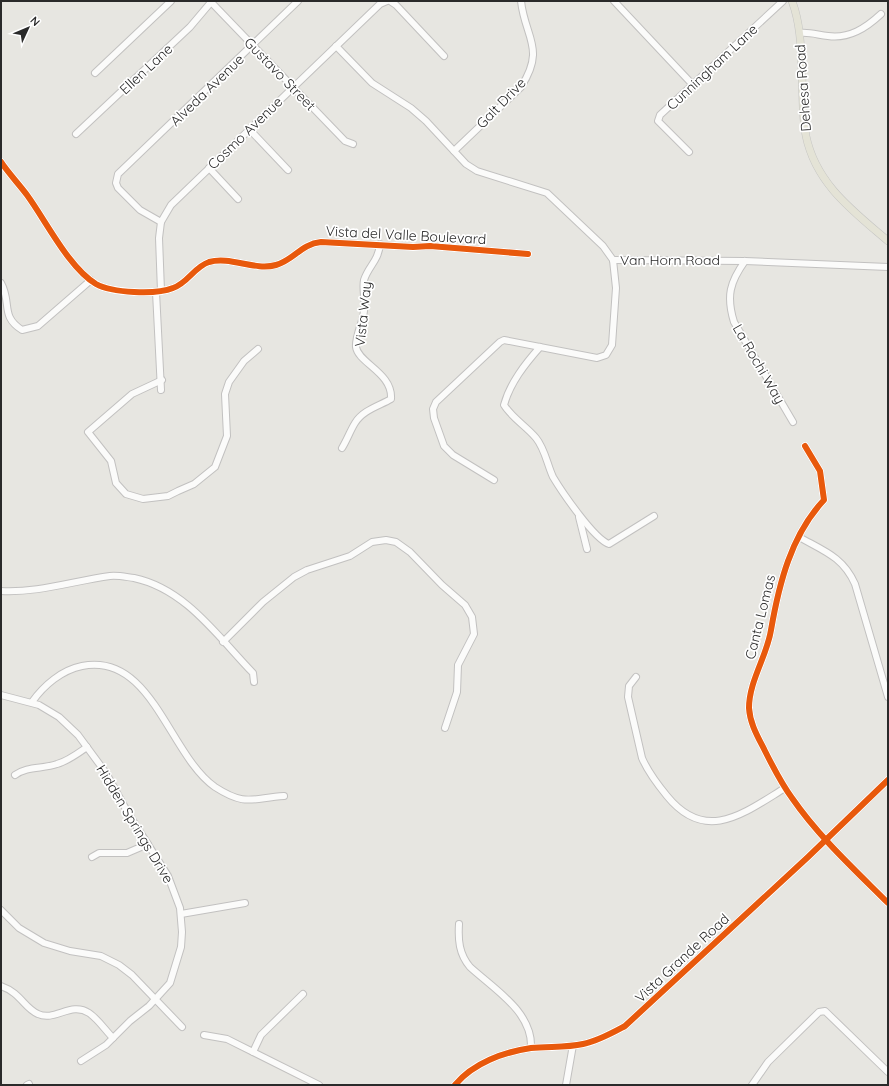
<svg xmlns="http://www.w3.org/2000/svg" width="889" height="1086" viewBox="0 0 889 1086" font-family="Quicksand,sans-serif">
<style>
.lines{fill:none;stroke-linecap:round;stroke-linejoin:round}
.minor-casing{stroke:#c2c1c0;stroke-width:8}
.major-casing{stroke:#c4c4c2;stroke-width:8}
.minor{stroke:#fbfbfa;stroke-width:6}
.major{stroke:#e4e3d6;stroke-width:7}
.cycleway-casing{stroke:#fff;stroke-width:8}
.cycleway{stroke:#e8590c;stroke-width:6}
.labels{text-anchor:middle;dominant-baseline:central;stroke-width:3.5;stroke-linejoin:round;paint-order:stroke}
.street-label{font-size:14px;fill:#2a2a2a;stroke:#fff}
</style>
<rect width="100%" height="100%" fill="#e7e6e1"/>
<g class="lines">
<defs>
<g id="minor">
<polyline points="210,1 345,141 353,144"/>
<polyline points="390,1 396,5 444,56"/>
<polyline points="614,1 693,85"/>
<path d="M 800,33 C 810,32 818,35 828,36 C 849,39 866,28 881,14"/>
<polyline points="336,46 372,83 411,108 426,121 466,164 477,171 547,193 603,246 613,260"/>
<polyline points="95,73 171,1"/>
<polyline points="250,130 288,170"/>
<polyline points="76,134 190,27 212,1"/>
<path d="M 454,151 L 521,87 C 546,48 525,38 521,1"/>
<polyline points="689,152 658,121 660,115 783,1"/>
<path d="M 1,162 C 9,174 19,184 27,195 C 46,221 69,268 96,284 C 112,293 156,295 173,288 C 188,283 194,267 209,262 C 231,256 254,271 276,265 C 294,260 301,244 321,242 L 413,247 L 430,246 L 528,254"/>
<polyline points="209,168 238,199"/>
<polyline points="161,222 140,210 118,188 116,183 118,174 298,1"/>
<polyline points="613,260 745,261 888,267"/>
<path d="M 745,261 C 730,282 726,296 734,322 L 793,422"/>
<path d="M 1,283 C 12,303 0,316 22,330 L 38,326 L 91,280"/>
<polyline points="161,291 159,238 161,222 171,205 380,4 387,1"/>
<polyline points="156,292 161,390"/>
<path d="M 540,347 C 525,364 510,383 504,405 C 512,418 526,426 536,438 C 545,449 547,464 553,477 C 562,492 594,539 609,544 L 654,516"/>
<polyline points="162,380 132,394 88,432 111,461 116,483 126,494 143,499 168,496 178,491 194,484 215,467 227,436 225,394 229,382 244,361 258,349"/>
<path d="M 805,446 L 820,471 L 824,500 C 791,535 779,584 771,630 C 767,656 749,681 749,708 C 750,724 758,737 765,751 C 773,767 781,783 792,798 C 819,837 855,870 888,903"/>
<path d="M 342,448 C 347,440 350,431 355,423 C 363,410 379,406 391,399 C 393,373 358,363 356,347 C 355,336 363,322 364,311 C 366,301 362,290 364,280 C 369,265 378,262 380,244"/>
<polyline points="494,480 453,455 444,446 434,418 433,409 436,402 500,342 504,340 597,358 606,355 612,345 616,288 613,260"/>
<polyline points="579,517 587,549"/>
<path d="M 799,537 C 824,551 843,557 855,584 L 888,697"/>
<path d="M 1,591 C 38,593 73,581 110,576 C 117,575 126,577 134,578 C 186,589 218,637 253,673 L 254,682"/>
<polyline points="223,642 263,602 294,577 307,570 350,556 372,542 386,540 396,542 410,552 442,585 465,605 472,617 474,634 458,665 457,692 445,728"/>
<path d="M 636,677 L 629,686 L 628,697 L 642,758 C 648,772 658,785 667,796 C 706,844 744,813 785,788"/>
<polyline points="1,695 39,705 59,717 78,735 106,773 128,813 168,876 180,908 182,932 181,947 170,983 149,1006 130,1021 106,1045 81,1061"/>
<path d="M 32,702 C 44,685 62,670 82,666 C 152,652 169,755 215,787 C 246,807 252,798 284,796"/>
<path d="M 15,775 C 27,766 43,769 57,764 C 68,761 77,754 87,747"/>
<polyline points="92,857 99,853 127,853 148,844"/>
<polyline points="1,910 19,928 44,943 70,951 101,956 119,965 132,975 182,1027"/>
<polyline points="181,914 245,903"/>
<path d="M 459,924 C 458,940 459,954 470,967 C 494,989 533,1012 531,1048"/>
<path d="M 1,986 C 21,993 24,1008 38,1014 C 55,1022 71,1001 89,1013 C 98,1019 105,1030 113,1038"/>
<polyline points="204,1035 227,1039 319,1085"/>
<polyline points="253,1052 261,1035 303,994"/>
<polyline points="27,1085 29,1084"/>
<path d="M 455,1085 C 473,1063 504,1052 531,1048 C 548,1046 566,1048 583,1044 C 598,1041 612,1033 625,1026 L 808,857 L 888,780"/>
<polyline points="566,1085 573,1045"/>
<polyline points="752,1085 768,1062 819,1012 825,1011 888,1072"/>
</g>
<path id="major" d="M 792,1 C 801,25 801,50 802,76 C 803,96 802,116 806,136 C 816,184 853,211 888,241"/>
</defs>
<use href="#minor" class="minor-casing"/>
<use href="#major" class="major-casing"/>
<use href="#minor" class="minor"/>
<use href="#major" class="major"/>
<defs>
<g id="cycleway">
<path d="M 1,162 C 9,174 19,184 27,195 C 46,221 69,268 96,284 C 112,293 156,295 173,288 C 188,283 194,267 209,262 C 231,256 254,271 276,265 C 294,260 301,244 321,242 L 413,247 L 430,246 L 528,254"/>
<path d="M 805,446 L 820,471 L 824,500 C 791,535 779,584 771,630 C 767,656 749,681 749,708 C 750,724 758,737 765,751 C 773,767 781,783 792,798 C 819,837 855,870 888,903"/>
<path d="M 455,1085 C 473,1063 504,1052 531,1048 C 548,1046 566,1048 583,1044 C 598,1041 612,1033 625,1026 L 808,857 L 888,780"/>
</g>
</defs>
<use href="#cycleway" class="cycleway-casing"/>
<use href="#cycleway" class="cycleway"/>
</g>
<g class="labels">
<g class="street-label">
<text transform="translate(712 67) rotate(-43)">Cunningham Lane</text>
<text transform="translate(146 69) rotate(-43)">Ellen Lane</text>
<text transform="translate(280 74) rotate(46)">Gustavo Street</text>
<text transform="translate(803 88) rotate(-94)">Dehesa Road</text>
<text transform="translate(207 90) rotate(-44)">Alveda Avenue</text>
<text transform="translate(501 103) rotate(-46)">Galt Drive</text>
<text transform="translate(245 133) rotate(-44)">Cosmo Avenue</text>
<text transform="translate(406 235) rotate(3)">Vista del Valle Boulevard</text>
<text x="670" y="260">Van Horn Road</text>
<text transform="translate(363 314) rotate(-84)">Vista Way</text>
<text transform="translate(759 364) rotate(60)">La Rochi Way</text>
<text transform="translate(760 617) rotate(-76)">Canta Lomas</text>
<text transform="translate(135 824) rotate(59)">Hidden Springs Drive</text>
<text transform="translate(682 958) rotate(-43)">Vista Grande Road</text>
</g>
</g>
<rect width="889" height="1086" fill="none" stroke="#2a2a2a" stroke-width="4"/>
<g transform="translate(28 28) rotate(46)" stroke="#ffffff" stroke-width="3" paint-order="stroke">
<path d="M0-3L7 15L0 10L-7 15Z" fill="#2a2a2a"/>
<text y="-6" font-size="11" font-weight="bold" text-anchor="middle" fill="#2a2a2a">N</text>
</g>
</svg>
